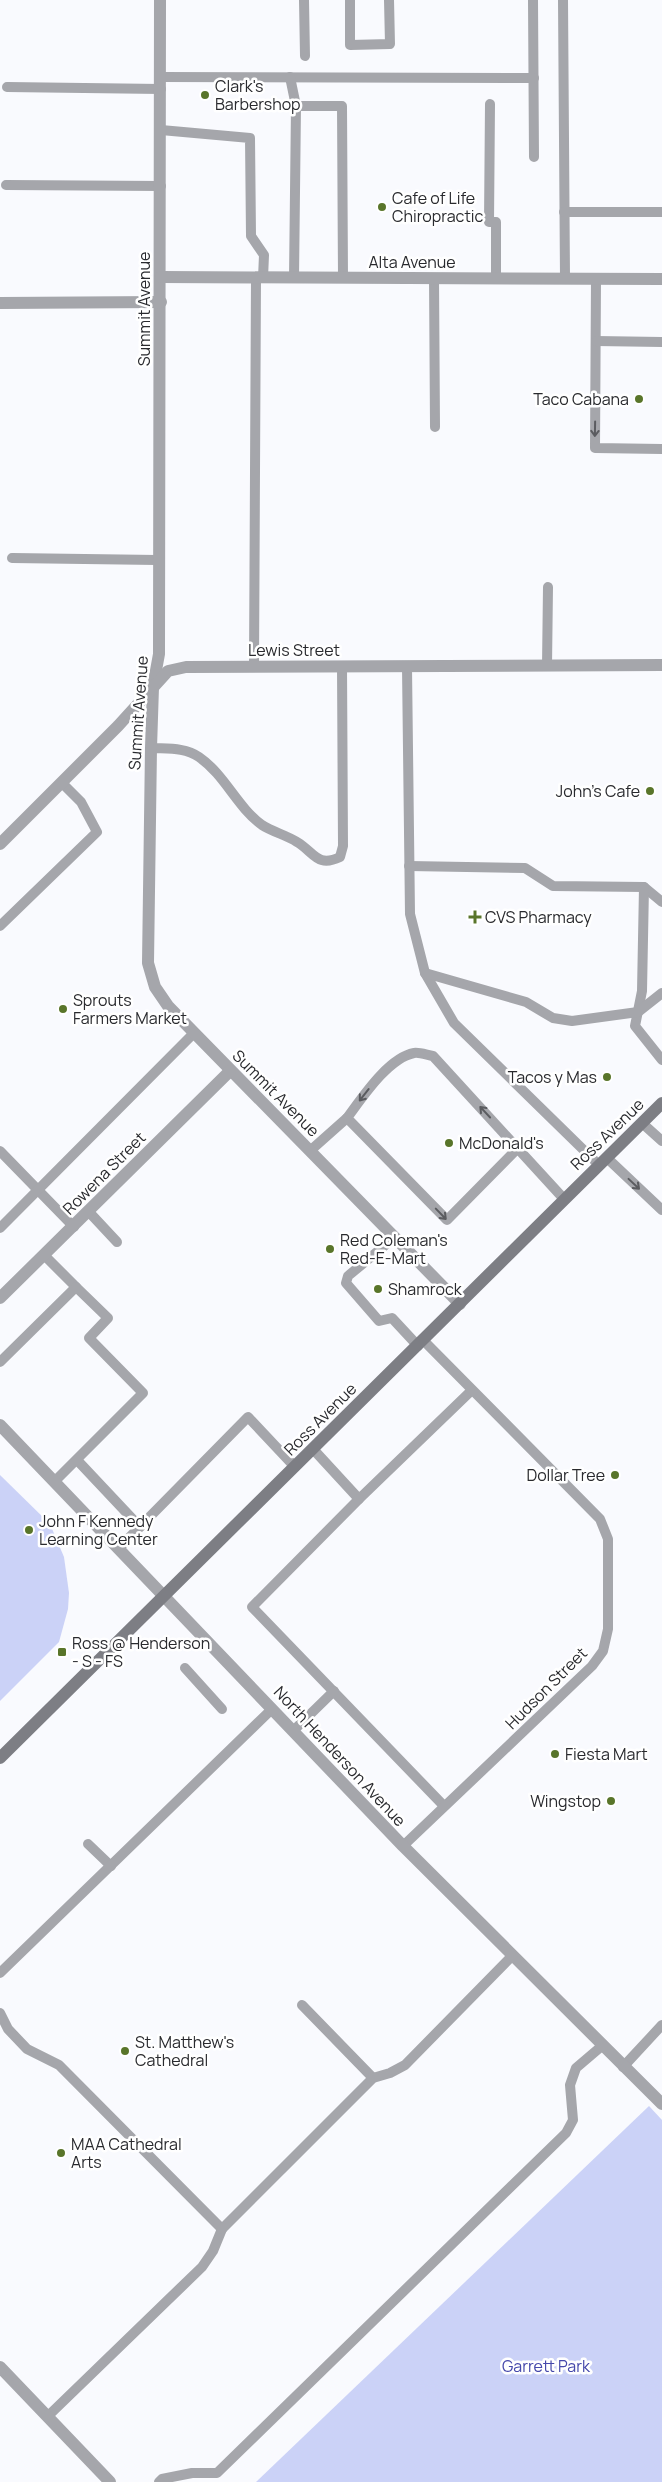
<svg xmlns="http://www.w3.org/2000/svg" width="662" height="2482" viewBox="0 0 662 2482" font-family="Manrope,sans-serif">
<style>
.green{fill:#cbd2f7}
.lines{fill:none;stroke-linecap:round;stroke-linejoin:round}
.service{stroke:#a5a6ab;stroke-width:10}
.minor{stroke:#a5a6ab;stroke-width:12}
.tertiary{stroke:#a5a6ab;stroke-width:12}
.secondary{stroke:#7d7e84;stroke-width:12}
.oneway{stroke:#5b5c60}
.poi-dot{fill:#59752a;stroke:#fff;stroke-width:2}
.labels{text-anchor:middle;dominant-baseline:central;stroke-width:5;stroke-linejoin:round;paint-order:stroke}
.poi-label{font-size:16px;fill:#292a2e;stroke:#fff;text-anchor:start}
.street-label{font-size:16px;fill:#292a2e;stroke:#fff}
.park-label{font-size:16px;fill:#4548ab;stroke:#fff}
</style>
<rect width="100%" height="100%" fill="#f9fafe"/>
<g class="green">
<polygon points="0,1475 50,1524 64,1557 69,1593 68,1609 59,1642 0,1701"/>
<polygon points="649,2106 662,2120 662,2482 256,2482"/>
</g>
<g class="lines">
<g class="service">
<polyline points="304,0 305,56"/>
<polyline points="350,0 350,45 390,44 389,0"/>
<polyline points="533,0 534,157"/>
<polyline points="563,0 565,278"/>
<polyline points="160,77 534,78"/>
<polyline points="290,77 296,106 294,278"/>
<polyline points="7,87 161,89"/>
<polyline points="490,104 489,222 496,222 496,279"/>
<polyline points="296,106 342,106 343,278"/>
<polyline points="161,130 250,138 251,236 264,255 263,278"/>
<polyline points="6,185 161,186"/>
<polyline points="564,212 662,212"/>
<polyline points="434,278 435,427"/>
<polyline points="596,279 595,448 662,449"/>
<polyline points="596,341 662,342"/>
<polyline points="12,558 157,560"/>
<polyline points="547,666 548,587"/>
<polyline points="254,667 256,278"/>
<polyline points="407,667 410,914 425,973 454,1023 599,1165"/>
<path d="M 151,748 C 167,749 185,747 199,757 C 225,775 237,807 262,825 C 273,832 286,835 297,842 C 314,852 317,868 340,857 L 343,846 L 342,666"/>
<polyline points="409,866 525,868 553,886 644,887 662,902"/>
<polyline points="644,887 642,991 635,1026 662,1060"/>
<polyline points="0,926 97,832 81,802 62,783"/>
<polyline points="425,973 526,1002 553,1018 572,1021 638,1012 662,993"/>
<polyline points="642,1123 662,1141"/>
<path d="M 518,1148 L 447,1220 L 347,1118 C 362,1098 388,1058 414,1053 C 419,1052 427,1055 433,1056 L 564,1199"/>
<polyline points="311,1150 347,1118"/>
<polyline points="0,1151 74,1227"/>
<polyline points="607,1158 662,1210"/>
<polyline points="89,1212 117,1242"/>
<polyline points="0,1228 194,1033"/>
<polyline points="395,1237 348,1276 346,1283 379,1321 392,1318 418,1346"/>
<polyline points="0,1362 76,1287 44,1255"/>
<polyline points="313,1449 359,1499 471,1391"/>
<polyline points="77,1460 140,1527"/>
<polyline points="55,1481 143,1393 89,1338 108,1318 76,1287"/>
<polyline points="359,1499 252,1607 444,1806"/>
<polyline points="119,1548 248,1417 295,1467"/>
<polyline points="185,1668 222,1709"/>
<polyline points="293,1731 334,1691"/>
<polyline points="88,1844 111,1866"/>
<polyline points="403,1846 592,1666 603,1651 608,1629 608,1539 600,1519 423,1340"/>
<polyline points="0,1973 272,1709"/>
<polyline points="302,2005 373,2078"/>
<polyline points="0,2013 8,2029 27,2049 59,2065 222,2229 213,2251 202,2267 48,2416"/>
<polyline points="623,2067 662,2025"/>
<polyline points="222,2229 373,2078 390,2073 405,2065 513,1955"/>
<polyline points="159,2482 162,2479 192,2473 217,2473 566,2133 573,2120 570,2085 576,2068 603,2045"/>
</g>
<g class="minor">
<polyline points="160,0 159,654 153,687 151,748 148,963 155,987 168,1006 460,1304"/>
<polyline points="161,277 662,279"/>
<polyline points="0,303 161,302"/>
<polyline points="0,844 118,726 168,671 186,667 662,665"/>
<polyline points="0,1298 230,1071"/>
<polyline points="0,2367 110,2482"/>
</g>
<polyline class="tertiary" points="0,1425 403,1846 662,2104"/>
<polyline class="secondary" points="0,1758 662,1103"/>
</g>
<defs><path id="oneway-shaft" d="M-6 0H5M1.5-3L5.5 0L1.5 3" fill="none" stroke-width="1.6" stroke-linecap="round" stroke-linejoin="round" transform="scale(1.25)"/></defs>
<g class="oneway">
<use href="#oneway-shaft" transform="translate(595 429) rotate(91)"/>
<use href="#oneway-shaft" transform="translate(364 1095) rotate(128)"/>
<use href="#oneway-shaft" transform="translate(485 1112) rotate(-133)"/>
<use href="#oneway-shaft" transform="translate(634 1184) rotate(43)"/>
<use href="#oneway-shaft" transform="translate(441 1214) rotate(46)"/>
</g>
<g class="poi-dot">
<circle cx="205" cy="95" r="5"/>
<circle cx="382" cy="207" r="5"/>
<circle cx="639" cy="399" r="5"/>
<circle cx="650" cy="791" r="5"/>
<path d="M472.5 909.5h5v5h5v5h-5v5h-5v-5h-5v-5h5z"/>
<circle cx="63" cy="1009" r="5"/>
<circle cx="607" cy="1077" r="5"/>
<circle cx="449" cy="1143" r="5"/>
<circle cx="330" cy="1249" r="5"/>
<circle cx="378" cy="1289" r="5"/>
<circle cx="615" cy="1475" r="5"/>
<circle cx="29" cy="1530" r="5"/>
<rect x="57" y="1647" width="10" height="10" rx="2.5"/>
<circle cx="555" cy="1754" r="5"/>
<circle cx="611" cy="1801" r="5"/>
<circle cx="125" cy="2051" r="5"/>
<circle cx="61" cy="2153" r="5"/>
</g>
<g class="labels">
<g class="poi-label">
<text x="215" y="86">Clark's<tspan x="215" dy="18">Barbershop</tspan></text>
<text x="392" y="198">Cafe of Life<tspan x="392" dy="18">Chiropractic</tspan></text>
<text x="629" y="399" text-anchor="end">Taco Cabana</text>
<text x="640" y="791" text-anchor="end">John's Cafe</text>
<text x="485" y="917">CVS Pharmacy</text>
<text x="73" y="1000">Sprouts<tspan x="73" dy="18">Farmers Market</tspan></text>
<text x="597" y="1077" text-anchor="end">Tacos y Mas</text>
<text x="459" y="1143">McDonald's</text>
<text x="340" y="1240">Red Coleman's<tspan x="340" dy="18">Red-E-Mart</tspan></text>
<text x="388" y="1289">Shamrock</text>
<text x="605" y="1475" text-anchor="end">Dollar Tree</text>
<text x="39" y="1521">John F Kennedy<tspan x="39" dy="18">Learning Center</tspan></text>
<text x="72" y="1643">Ross @ Henderson<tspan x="72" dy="18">- S - FS</tspan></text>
<text x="565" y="1754">Fiesta Mart</text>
<text x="601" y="1801" text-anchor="end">Wingstop</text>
<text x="135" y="2042">St. Matthew's<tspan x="135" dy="18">Cathedral</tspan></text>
<text x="71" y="2144">MAA Cathedral<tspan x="71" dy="18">Arts</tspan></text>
</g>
<g class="street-label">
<text x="412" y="262">Alta Avenue</text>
<text transform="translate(144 309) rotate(-90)">Summit Avenue</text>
<text x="294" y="650">Lewis Street</text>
<text transform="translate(138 713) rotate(-86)">Summit Avenue</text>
<text transform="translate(276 1093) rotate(45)">Summit Avenue</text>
<text transform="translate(607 1134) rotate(-44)">Ross Avenue</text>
<text transform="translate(104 1173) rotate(-45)">Rowena Street</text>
<text transform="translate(320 1419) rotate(-45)">Ross Avenue</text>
<text transform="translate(546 1688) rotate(-45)">Hudson Street</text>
<text transform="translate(340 1756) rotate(47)">North Henderson Avenue</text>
</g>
<g class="park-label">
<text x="546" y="2366">Garrett Park</text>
</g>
</g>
</svg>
